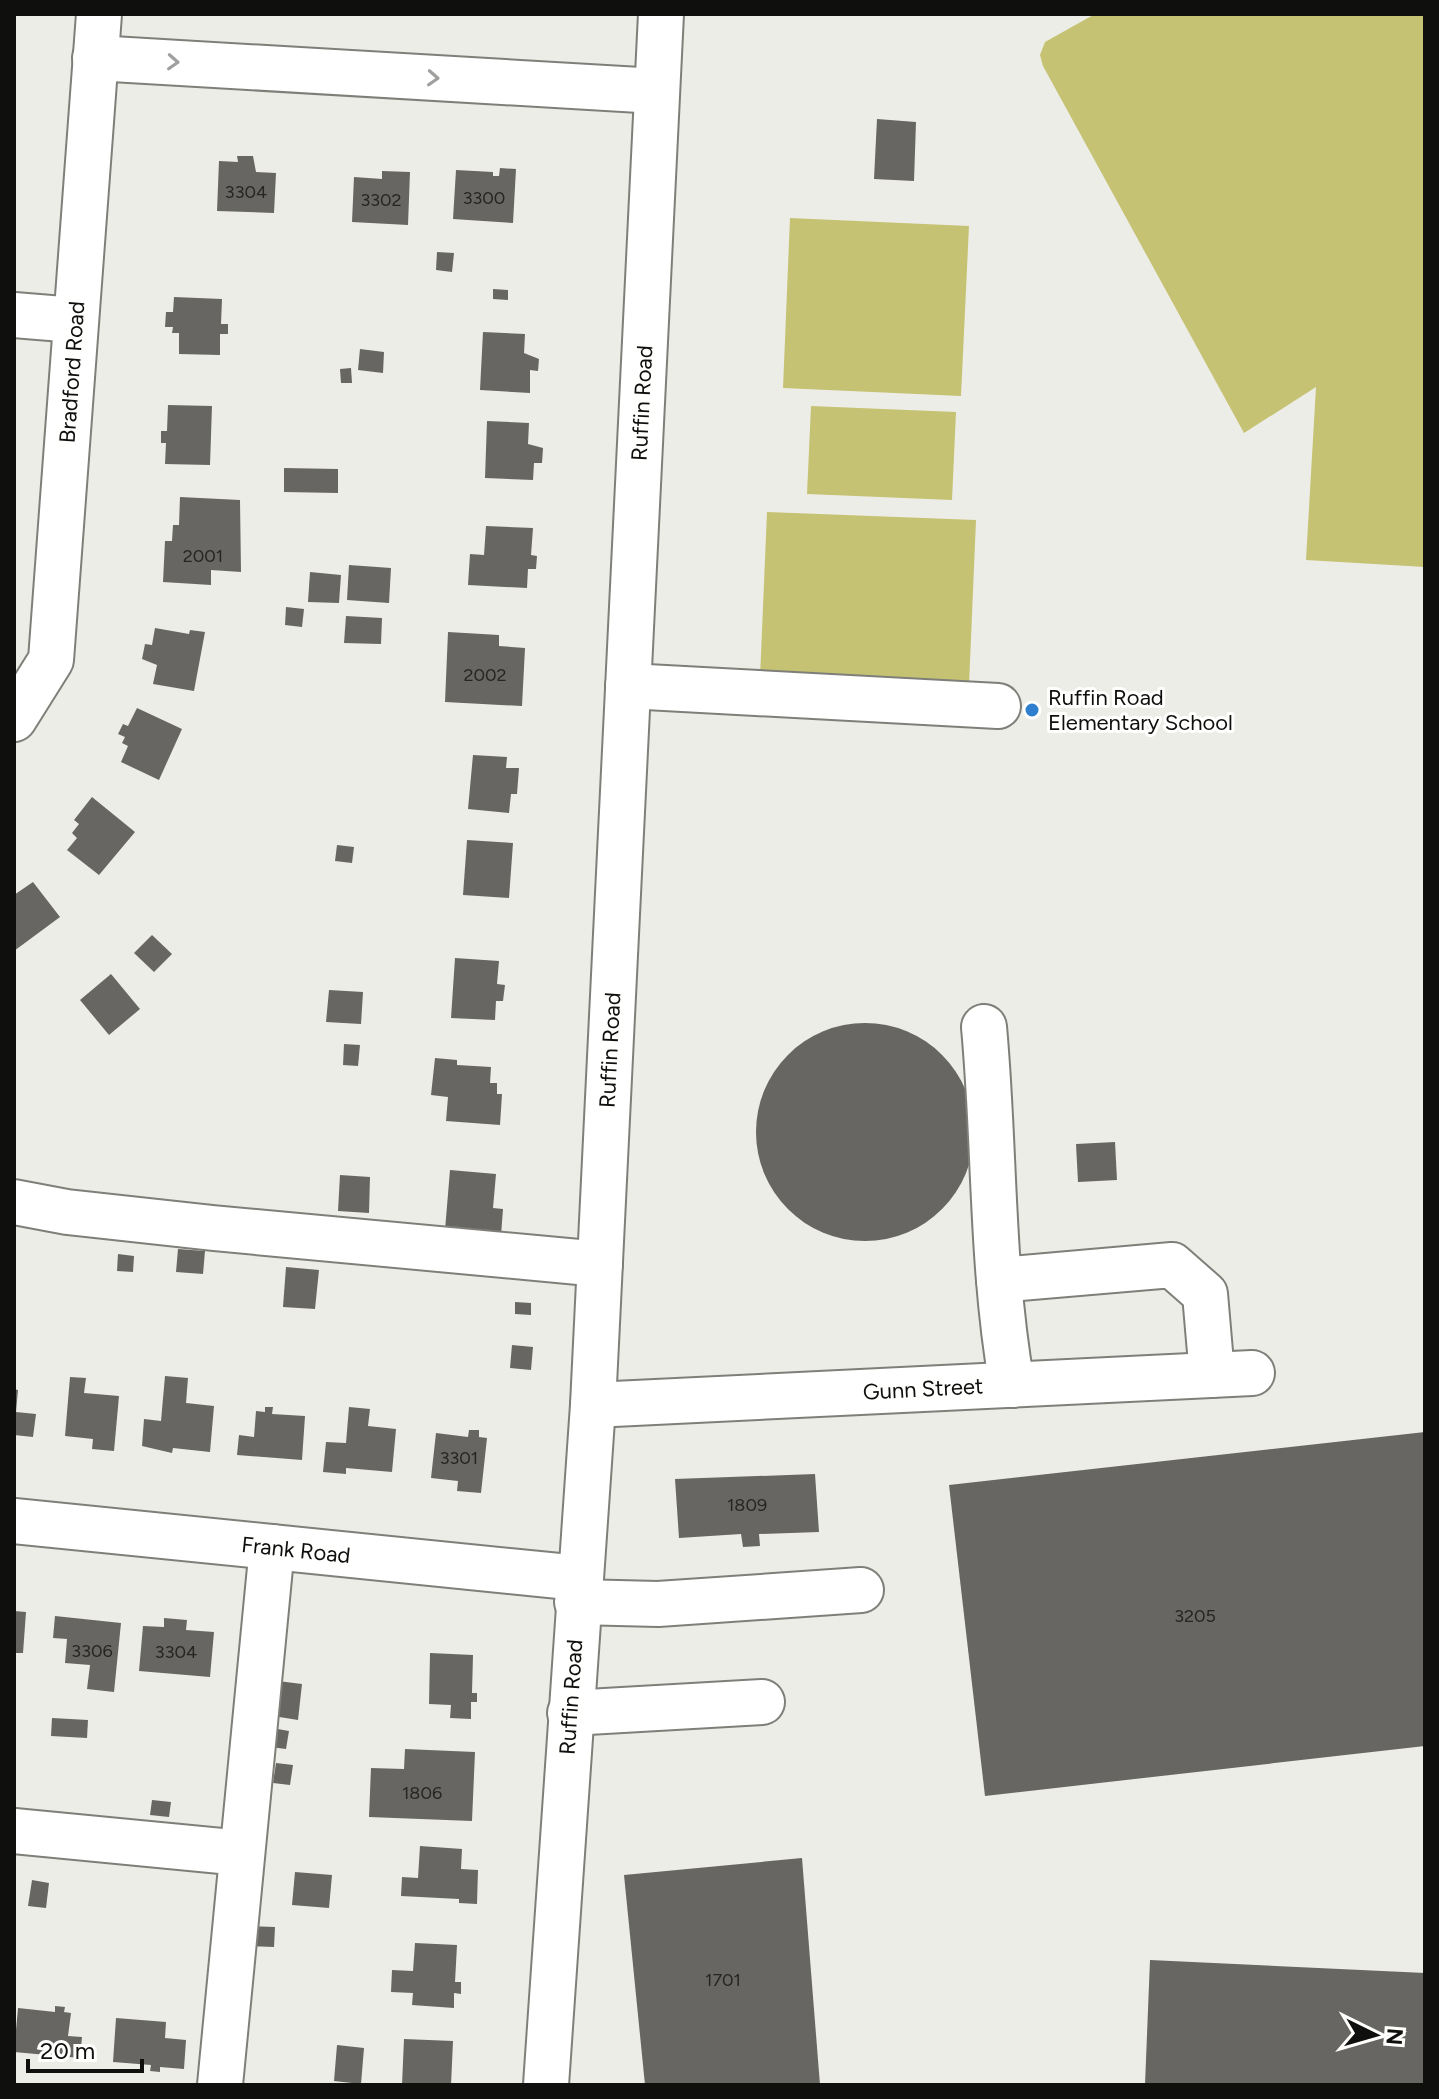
<svg xmlns="http://www.w3.org/2000/svg" width="1439" height="2099" viewBox="0 0 1439 2099" font-family="Figtree,sans-serif">
<style>
.green{fill:#c6c273}
.building{fill:#676662}
.lines{fill:none;stroke-linecap:round;stroke-linejoin:round}
.minor-casing{stroke:#7f7f7a;stroke-width:48}
.minor{stroke:#fff;stroke-width:44}
.oneway{stroke:#9f9f9e}
.poi-dot{fill:#2e80cf;stroke:#fffffe;stroke-width:3}
.labels{text-anchor:middle;dominant-baseline:central;stroke-width:6;stroke-linejoin:round;paint-order:stroke}
.number-label{font-size:18px;fill:#252522}
.street-label{font-size:22px;fill:#0f0f0d;stroke:#fffffe}
.poi-label{font-size:22px;fill:#0f0f0d;stroke:#fffffe;text-anchor:start}
</style>
<rect width="100%" height="100%" fill="#edede7"/>
<g class="green">
<polygon points="1095,14 1425,14 1425,567 1306,560 1316,387 1244,433 1043,66 1040,55 1045,42"/>
<polygon points="790,218 969,226 961,396 783,388"/>
<polygon points="811,406 956,412 952,500 807,494"/>
<polygon points="767,512 976,520 968,709 759,701"/>
</g>
<g class="building">
<polygon points="877,119 916,122 914,181 874,179"/>
<polygon points="237,156 253,156 256,172 276,173 274,213 217,211 219,161 238,162"/>
<polygon points="500,168 516,169 513,223 453,219 456,170 493,172 493,176 499,176"/>
<polygon points="382,171 410,172 408,225 352,222 354,177 382,179"/>
<polygon points="437,252 454,253 452,272 436,270"/>
<polygon points="493,289 508,290 508,300 493,299"/>
<polygon points="174,297 222,299 221,324 228,324 228,334 220,334 220,355 179,354 179,333 172,333 173,327 165,327 166,312 173,312"/>
<polygon points="483,332 525,334 524,353 539,359 538,371 530,370 530,393 480,390"/>
<polygon points="360,349 384,352 383,373 358,370"/>
<polygon points="351,368 352,383 341,383 340,369"/>
<polygon points="168,405 212,406 210,465 165,464 166,443 161,443 161,431 167,431"/>
<polygon points="487,421 529,423 528,444 543,448 542,463 534,463 533,480 485,478"/>
<polygon points="284,468 338,469 338,493 284,492"/>
<polygon points="180,497 240,500 241,572 211,570 211,585 163,582 165,541 172,541 173,525 179,525"/>
<polygon points="486,526 533,528 531,555 537,556 536,569 528,569 527,588 468,585 470,554 484,555"/>
<polygon points="349,565 391,568 389,603 347,600"/>
<polygon points="310,572 341,575 339,603 308,602"/>
<polygon points="286,607 304,609 302,627 285,625"/>
<polygon points="346,616 382,618 381,644 344,643"/>
<polygon points="155,628 189,634 190,630 205,632 194,691 153,684 157,665 142,659 145,644 152,645"/>
<polygon points="448,632 499,635 499,646 525,648 522,706 445,702"/>
<polygon points="137,708 182,729 159,780 121,762 128,746 122,743 125,737 118,734 123,724 128,726"/>
<polygon points="473,755 507,757 506,768 519,768 517,794 511,794 509,813 468,809"/>
<polygon points="92,797 135,832 99,875 67,850 77,838 72,833 79,824 74,820"/>
<polygon points="467,840 513,843 509,898 463,895"/>
<polygon points="337,845 354,847 352,863 335,861"/>
<polygon points="33,882 60,917 14,951 14,895"/>
<polygon points="152,935 172,954 154,972 134,953"/>
<polygon points="455,958 499,961 497,984 505,985 503,1001 496,1001 495,1020 451,1018"/>
<polygon points="111,974 140,1009 109,1035 80,1000"/>
<polygon points="329,990 363,992 361,1024 326,1022"/>
<circle cx="865" cy="1132" r="109"/>
<polygon points="344,1044 360,1045 358,1066 343,1065"/>
<polygon points="435,1058 457,1060 457,1065 491,1067 490,1083 497,1083 497,1094 502,1094 500,1125 446,1121 448,1097 431,1095"/>
<polygon points="1115,1142 1117,1180 1078,1182 1076,1144"/>
<polygon points="450,1170 496,1174 493,1208 503,1209 501,1235 445,1230"/>
<polygon points="340,1175 370,1177 369,1213 338,1211"/>
<polygon points="178,1249 205,1251 203,1274 176,1272"/>
<polygon points="118,1254 134,1256 133,1272 117,1271"/>
<polygon points="286,1267 319,1270 315,1309 283,1307"/>
<polygon points="515,1302 531,1303 531,1315 515,1314"/>
<polygon points="512,1345 533,1347 531,1370 510,1368"/>
<polygon points="165,1376 188,1378 186,1403 214,1406 210,1452 173,1448 172,1453 142,1446 144,1419 161,1421"/>
<polygon points="70,1377 86,1378 84,1393 119,1396 114,1451 92,1449 93,1439 65,1436"/>
<polygon points="14,1389 18,1390 16,1412 36,1414 33,1437 14,1435"/>
<polygon points="265,1407 273,1407 272,1414 305,1416 302,1460 237,1455 239,1435 254,1437 256,1411 265,1412"/>
<polygon points="349,1407 370,1409 368,1426 396,1429 392,1472 346,1468 346,1474 323,1472 326,1442 346,1443"/>
<polygon points="469,1430 479,1430 479,1437 487,1438 481,1493 457,1491 458,1481 431,1478 436,1433 468,1437"/>
<polygon points="1425,1432 1425,1746 985,1796 949,1485"/>
<polygon points="815,1474 819,1532 759,1534 760,1546 743,1547 741,1534 679,1538 675,1479"/>
<polygon points="14,1611 26,1612 23,1653 14,1653"/>
<polygon points="55,1616 121,1623 114,1692 87,1689 90,1665 65,1663 67,1639 53,1638"/>
<polygon points="164,1618 187,1620 186,1630 214,1632 210,1677 139,1671 143,1626 164,1627"/>
<polygon points="430,1653 473,1655 472,1693 477,1693 477,1702 471,1702 471,1719 450,1718 451,1705 429,1704"/>
<polygon points="278,1681 302,1684 298,1720 273,1716"/>
<polygon points="52,1718 88,1720 87,1738 51,1736"/>
<polygon points="272,1728 289,1731 286,1749 270,1747"/>
<polygon points="405,1749 475,1752 472,1821 369,1817 371,1768 404,1769"/>
<polygon points="276,1763 293,1765 290,1785 273,1783"/>
<polygon points="152,1800 171,1802 169,1817 150,1815"/>
<polygon points="420,1846 462,1849 461,1869 478,1870 477,1904 459,1903 459,1899 401,1896 402,1877 418,1878"/>
<polygon points="802,1858 820,2085 645,2085 624,1875"/>
<polygon points="295,1872 332,1875 329,1908 292,1905"/>
<polygon points="32,1880 49,1883 46,1908 28,1906"/>
<polygon points="249,1926 275,1927 274,1947 248,1946"/>
<polygon points="415,1943 457,1945 455,1982 461,1982 461,1994 454,1993 454,2008 412,2005 413,1993 391,1992 392,1970 413,1971"/>
<polygon points="1150,1960 1425,1973 1425,2085 1145,2085"/>
<polygon points="55,2006 65,2007 64,2012 71,2013 68,2036 82,2037 80,2058 14,2052 18,2008 55,2012"/>
<polygon points="116,2018 166,2022 165,2038 186,2040 184,2069 160,2067 160,2072 150,2071 151,2065 113,2062"/>
<polygon points="404,2039 453,2041 451,2085 402,2085"/>
<polygon points="337,2045 364,2048 361,2084 334,2081"/>
</g>
<g class="lines">
<defs>
<g id="minor">
<polyline points="95,58 657,91"/>
<polyline points="14,315 75,320"/>
<polyline points="628,686 998,706"/>
<polyline points="14,719 51,660 99,14"/>
<path d="M 984,1027 C 995,1146 991,1267 1012,1385"/>
<polyline points="14,1202 67,1212 213,1228 600,1264"/>
<polyline points="999,1280 1172,1265 1205,1294 1212,1375"/>
<polyline points="593,1405 1252,1373"/>
<polyline points="14,1521 579,1578"/>
<polyline points="577,1602 658,1604 861,1590"/>
<polyline points="570,1713 762,1702"/>
<polyline points="14,1831 242,1853"/>
<polyline points="220,2085 272,1547"/>
<polyline points="546,2085 593,1405 661,14"/>
</g>
</defs>
<use href="#minor" class="minor-casing"/>
<use href="#minor" class="minor"/>
</g>
<defs><path id="oneway-chevron" d="M-2-3.5L2.5 0L-2 3.5" fill="none" stroke-width="1.6" stroke-linecap="round" stroke-linejoin="round" transform="scale(2)"/></defs>
<g class="oneway">
<use href="#oneway-chevron" transform="translate(173 62) rotate(3)"/>
<use href="#oneway-chevron" transform="translate(433 78) rotate(3)"/>
</g>
<circle class="poi-dot" cx="1032" cy="710" r="8"/>
<g class="labels">
<g class="number-label">
<text x="246" y="192">3304</text>
<text x="484" y="198">3300</text>
<text x="381" y="200">3302</text>
<text x="203" y="556">2001</text>
<text x="485" y="675">2002</text>
<text x="459" y="1458">3301</text>
<text x="747" y="1505">1809</text>
<text x="1195" y="1616">3205</text>
<text x="92" y="1651">3306</text>
<text x="176" y="1652">3304</text>
<text x="422" y="1793">1806</text>
<text x="723" y="1980">1701</text>
</g>
<g class="street-label">
<text transform="translate(72 372) rotate(-86)">Bradford Road</text>
<text transform="translate(642 403) rotate(-87)">Ruffin Road</text>
<text transform="translate(610 1050) rotate(-87)">Ruffin Road</text>
<text transform="translate(923 1389) rotate(-3)">Gunn Street</text>
<text transform="translate(296 1550) rotate(6)">Frank Road</text>
<text transform="translate(571 1697) rotate(-86)">Ruffin Road</text>
</g>
<g class="poi-label">
<text x="1048" y="697">Ruffin Road<tspan x="1048" dy="25">Elementary School</tspan></text>
</g>
</g>
<rect width="1439" height="2099" fill="none" stroke="#0f0f0d" stroke-width="32"/>
<g transform="translate(1375 2035) rotate(95)" stroke="#fffffe" stroke-width="6" paint-order="stroke">
<path d="M0-6L14 30L0 20L-14 30Z" fill="#0f0f0d"/>
<text y="-12" font-size="22" font-weight="bold" text-anchor="middle" fill="#0f0f0d">N</text>
</g>
<path d="M28 2059v12h114v-12" fill="none" stroke="#0f0f0d" stroke-width="4"/>
<text x="40" y="2059" font-size="24" fill="#0f0f0d" stroke="#fffffe" stroke-width="6" paint-order="stroke">20 m</text>
</svg>
